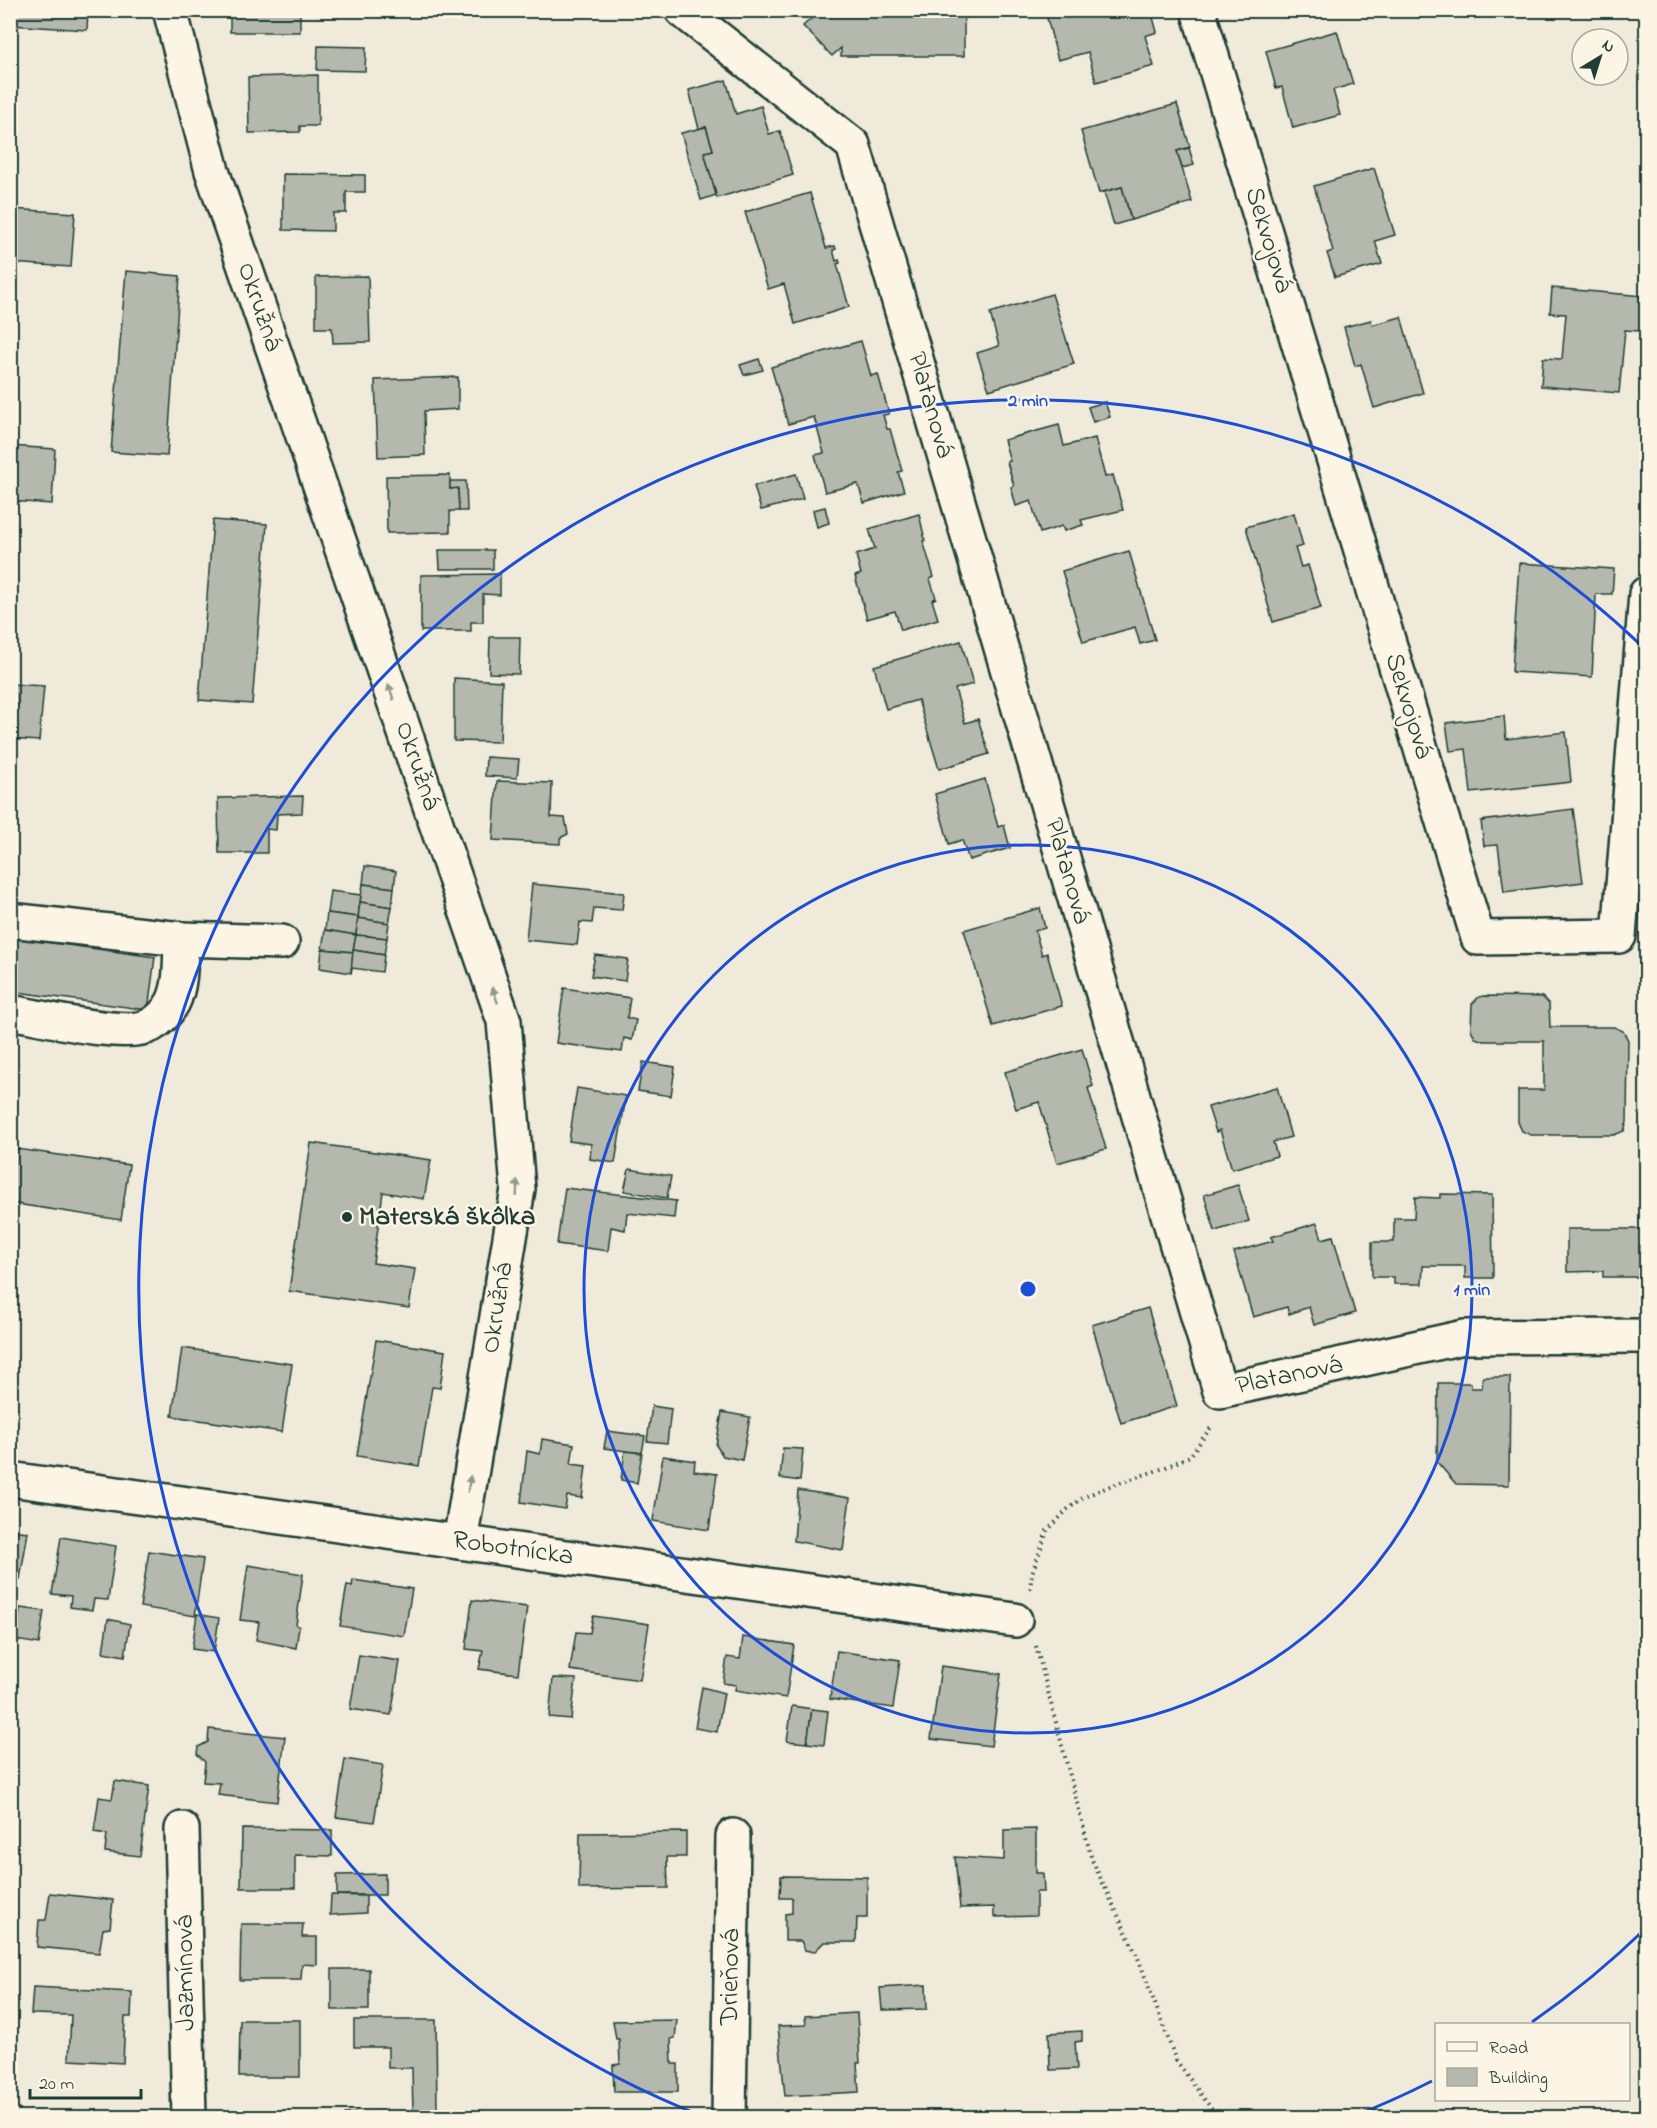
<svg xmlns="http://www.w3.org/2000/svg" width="1657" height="2128" viewBox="0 0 1657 2128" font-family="'Indie Flower',sans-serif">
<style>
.building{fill:#b5b9ad;stroke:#1f3d34;stroke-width:1.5}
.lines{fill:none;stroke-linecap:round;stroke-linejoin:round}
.minor-casing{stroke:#1f3d34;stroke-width:38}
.path{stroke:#1f3d34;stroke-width:4;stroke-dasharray:1.5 4.5;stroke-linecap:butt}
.minor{stroke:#fcf5e5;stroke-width:33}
.oneway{fill:#8e998c}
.ring{fill:none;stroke:#1d4ed8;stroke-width:3}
.poi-dot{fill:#1f3d34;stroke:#fcf5e5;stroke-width:2}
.labels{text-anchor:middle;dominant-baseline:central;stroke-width:5;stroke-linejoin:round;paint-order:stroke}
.street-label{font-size:27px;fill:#1f3d34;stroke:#fcf5e5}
.poi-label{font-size:27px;font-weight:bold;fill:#1f3d34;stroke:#fcf5e5;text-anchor:start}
.centre{fill:#1d4ed8;stroke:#fcf5e5;stroke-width:3}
.ring-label{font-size:18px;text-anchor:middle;font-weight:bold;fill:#1d4ed8;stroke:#fcf5e5;stroke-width:5;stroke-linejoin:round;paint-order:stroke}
</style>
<rect width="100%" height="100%" fill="#efeada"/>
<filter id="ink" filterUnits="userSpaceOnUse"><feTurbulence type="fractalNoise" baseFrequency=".0167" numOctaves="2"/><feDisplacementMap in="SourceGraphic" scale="12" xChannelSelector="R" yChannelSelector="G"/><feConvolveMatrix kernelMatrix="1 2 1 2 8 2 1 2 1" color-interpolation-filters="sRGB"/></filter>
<g filter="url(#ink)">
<g class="building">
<polygon points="10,10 88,10 87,30 10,25"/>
<rect x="230" y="10" width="70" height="22"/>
<polygon points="821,10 964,10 964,56 841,56 841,48 832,56 803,26"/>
<polygon points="1059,10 1151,10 1157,32 1145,36 1154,66 1096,82 1088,52 1058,60 1046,14"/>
<polygon points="1337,31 1353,84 1333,90 1340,115 1293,128 1282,87 1276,88 1266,51"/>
<polygon points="318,46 366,47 365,71 317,70"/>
<polygon points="318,75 318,126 300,126 300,132 249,133 248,77"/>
<polygon points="726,80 736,114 761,106 769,134 780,131 793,175 717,198 704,152 713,150 706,127 699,129 689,90"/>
<polygon points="1177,104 1190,147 1177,151 1192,202 1131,220 1122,187 1099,193 1081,131"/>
<polygon points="706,127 713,150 704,152 716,195 701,200 681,133"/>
<polygon points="1189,148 1194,165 1182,168 1177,151"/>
<polygon points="1374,168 1395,235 1375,241 1382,264 1335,277 1327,253 1333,251 1314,186"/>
<polygon points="283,174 365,175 365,192 346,192 346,213 333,213 333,231 283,230"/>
<polygon points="1122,187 1131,220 1114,225 1104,192"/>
<polygon points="810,193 826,248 835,246 836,249 833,250 836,261 839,260 840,263 837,264 849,307 795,324 784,284 768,289 745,212"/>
<polygon points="10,209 75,213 71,267 10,263"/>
<polygon points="126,271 180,276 167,456 111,452"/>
<polygon points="368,276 370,342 333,343 332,328 316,328 316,277"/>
<polygon points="1552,288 1643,296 1640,331 1625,330 1619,393 1541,386 1543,358 1562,359 1566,314 1550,313"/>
<polygon points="1052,294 1074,364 989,390 977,353 999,346 990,313"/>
<polygon points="1401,317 1423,393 1374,408 1361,364 1355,366 1344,327 1371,320 1372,325"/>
<polygon points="861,341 871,376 878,374 889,414 883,415 887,429 890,429 902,471 898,472 904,491 864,503 858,484 825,492 815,455 824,453 814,417 788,424 771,367"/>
<polygon points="759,359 763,370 744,375 740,365"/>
<polygon points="458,377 458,409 424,411 425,455 378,457 375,380"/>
<polygon points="1105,402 1110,417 1093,422 1088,407"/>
<polygon points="1059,425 1064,446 1095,438 1105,477 1113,475 1123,510 1081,520 1083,525 1064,531 1062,526 1040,533 1031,501 1016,506 1011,487 1014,486 1007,462 1010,461 1004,440"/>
<polygon points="10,446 55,449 52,504 10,501"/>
<polygon points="796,474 803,499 761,510 754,486"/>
<polygon points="450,475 450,489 458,488 459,511 450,511 450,532 387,533 386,476"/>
<polygon points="450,481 466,481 467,511 459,511 458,488 450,489"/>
<polygon points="825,507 829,523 817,527 813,510"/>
<polygon points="1294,513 1303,546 1295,548 1301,567 1308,565 1321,608 1273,622 1246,527"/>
<polygon points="919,514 925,540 923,541 934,577 930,579 936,598 932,600 938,619 901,630 895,611 867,619 855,576 861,574 856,555 875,549 869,529"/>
<polygon points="213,520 267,524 252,704 199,700"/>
<polygon points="439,550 493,550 493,569 440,569"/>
<polygon points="1129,551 1155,640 1140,644 1135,627 1083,642 1062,571"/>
<polygon points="1519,563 1614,569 1612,594 1596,594 1592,677 1512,672"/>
<polygon points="500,574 500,595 483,594 483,622 471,622 471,631 421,631 421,575"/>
<polygon points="490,637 520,637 519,674 489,673"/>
<polygon points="961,641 973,684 955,689 965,723 978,719 989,754 939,769 918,700 886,709 874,666"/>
<polygon points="454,678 502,681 500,742 454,741"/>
<polygon points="10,684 44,686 39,741 10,739"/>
<polygon points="1504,716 1506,739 1566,732 1571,782 1471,793 1466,749 1450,751 1446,723"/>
<polygon points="486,757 519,759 517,778 485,776"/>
<polygon points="985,779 998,827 1004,825 1010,848 969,860 962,840 949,844 935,794"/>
<polygon points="497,781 552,783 551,817 565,818 568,834 560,838 560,844 493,840"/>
<polygon points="303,796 302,813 277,814 276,830 267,829 267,853 219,853 218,798"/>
<polygon points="1573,809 1583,882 1504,892 1498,845 1484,846 1481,821"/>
<polygon points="365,866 396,871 394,888 363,884"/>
<polygon points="363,884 394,888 392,907 360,902"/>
<polygon points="532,884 624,893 622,910 594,908 592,923 580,922 577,945 526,940"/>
<polygon points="330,891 361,895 358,917 327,913"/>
<polygon points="360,902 392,907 389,923 358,918"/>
<polygon points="1040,908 1045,928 1035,931 1042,955 1047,953 1062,1006 993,1026 964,930"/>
<polygon points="327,913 358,917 356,935 325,930"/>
<polygon points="358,918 389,923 387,938 356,935"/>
<polygon points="325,930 356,935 353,952 322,949"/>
<polygon points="356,935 387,938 384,955 353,950"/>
<polygon points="10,937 155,957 148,1010 10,991"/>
<polygon points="322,949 353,952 351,973 320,968"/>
<polygon points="353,950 384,955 382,972 352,968 351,973"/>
<polygon points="595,955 628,959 625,981 591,976"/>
<polygon points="564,988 630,998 627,1018 636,1020 632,1040 624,1038 622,1052 556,1043"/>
<polygon points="1484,996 1542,997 1549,1004 1550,1027 1614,1027 1623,1031 1628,1040 1627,1122 1624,1131 1614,1135 1531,1135 1522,1131 1518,1122 1518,1090 1544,1090 1544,1041 1484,1041 1475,1038 1471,1029 1472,1004 1479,997"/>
<polygon points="1082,1049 1093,1086 1088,1088 1106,1149 1057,1163 1039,1102 1016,1109 1005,1072"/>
<polygon points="643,1062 675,1067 671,1096 638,1091"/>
<polygon points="1277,1087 1291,1137 1273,1142 1277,1156 1232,1169 1220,1130 1216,1132 1208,1107"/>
<polygon points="577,1088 626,1096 615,1163 590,1159 591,1144 569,1141"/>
<polygon points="311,1143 431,1160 424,1199 383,1192 373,1263 415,1269 409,1308 289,1291"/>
<polygon points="10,1148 129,1165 121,1220 10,1203"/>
<polygon points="629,1169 671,1176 667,1198 624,1191"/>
<polygon points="1238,1185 1249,1221 1215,1231 1204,1195"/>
<polygon points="565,1188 676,1201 674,1218 627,1213 625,1230 611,1227 608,1251 557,1244"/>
<polygon points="1440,1194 1492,1195 1493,1278 1465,1278 1465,1266 1423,1266 1422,1284 1394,1284 1394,1277 1372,1277 1372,1242 1394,1242 1394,1218 1414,1218 1415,1197 1440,1198"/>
<polygon points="1317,1223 1322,1239 1333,1236 1355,1313 1314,1325 1309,1307 1289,1314 1287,1307 1253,1317 1234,1252 1273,1241 1271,1237"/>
<polygon points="1567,1229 1643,1229 1643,1277 1603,1277 1603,1271 1567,1272"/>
<polygon points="1148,1308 1177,1406 1121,1423 1092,1325"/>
<polygon points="376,1340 445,1351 440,1388 432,1387 419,1466 357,1456"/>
<polygon points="182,1348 292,1364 282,1432 172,1416"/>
<polygon points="1483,1377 1510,1377 1509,1485 1456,1484 1437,1462 1438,1383 1471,1383 1471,1388 1482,1388"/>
<polygon points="652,1406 671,1409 667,1443 647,1441"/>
<polygon points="722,1412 750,1417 742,1460 723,1456 716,1445"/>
<polygon points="607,1431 645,1436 642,1453 604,1448"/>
<polygon points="542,1439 574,1444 571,1464 586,1466 582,1498 567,1496 565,1509 521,1502 527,1451 540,1454"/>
<polygon points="783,1448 803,1449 800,1481 780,1478"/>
<polygon points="625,1451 642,1453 637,1483 621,1480"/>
<polygon points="663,1456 695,1461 694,1471 717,1474 709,1530 653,1521"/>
<polygon points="798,1490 850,1498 843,1550 794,1541"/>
<polygon points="10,1530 28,1532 20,1579 10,1577"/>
<polygon points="61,1537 116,1546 108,1600 94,1599 92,1610 70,1607 71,1596 52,1594"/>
<polygon points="149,1551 203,1559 195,1616 140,1607"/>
<polygon points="248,1565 303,1574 296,1625 299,1626 296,1648 256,1640 259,1622 240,1620"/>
<polygon points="353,1580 412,1589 404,1636 340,1626 347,1585 352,1586"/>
<polygon points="472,1600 527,1607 518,1674 479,1669 483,1651 466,1649"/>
<polygon points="20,1608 44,1611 39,1644 16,1640"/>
<polygon points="197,1614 219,1618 214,1652 192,1649"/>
<polygon points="593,1616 649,1624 640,1680 570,1670 576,1632 590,1633"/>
<polygon points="108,1619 130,1624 125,1656 103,1652"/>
<polygon points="743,1637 794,1645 786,1698 735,1690 736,1685 723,1683 727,1657 740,1659"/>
<polygon points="837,1651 900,1660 893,1708 830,1699"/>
<polygon points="359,1655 400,1661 391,1715 350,1709"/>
<polygon points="941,1666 1001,1674 991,1746 931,1739"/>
<polygon points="553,1678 576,1679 571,1719 549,1717"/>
<polygon points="702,1687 724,1693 717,1732 695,1728"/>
<polygon points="792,1706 812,1709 807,1743 787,1741"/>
<polygon points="812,1709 828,1711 824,1745 807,1743"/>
<polygon points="209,1729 285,1737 277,1802 218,1795 220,1783 203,1782 205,1762 197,1754 198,1747 208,1742"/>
<polygon points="345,1759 383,1765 374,1822 336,1817"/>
<polygon points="115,1781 149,1786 140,1856 105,1852 107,1834 94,1832 99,1797 112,1799"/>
<polygon points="242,1829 332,1830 332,1856 295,1855 295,1888 241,1888"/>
<polygon points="1036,1829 1036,1873 1043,1873 1044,1892 1036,1892 1036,1916 994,1917 994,1907 960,1908 955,1857 1004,1860 1004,1830"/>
<polygon points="686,1832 686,1857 667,1857 668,1888 579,1889 580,1833"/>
<polygon points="385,1874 385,1895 337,1895 337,1875"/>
<polygon points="781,1876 867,1877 867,1918 857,1918 856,1942 824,1942 814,1952 805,1950 801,1941 785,1941 785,1914 792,1913 792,1898 780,1898"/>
<polygon points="50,1893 113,1900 110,1928 103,1929 99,1953 37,1947 39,1920 46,1920"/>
<polygon points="331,1895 366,1896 366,1913 330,1915"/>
<polygon points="241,1924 303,1924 302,1937 317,1937 317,1965 302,1964 301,1980 240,1980"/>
<rect x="332" y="1969" width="37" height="41"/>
<polygon points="926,1985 927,2009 882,2010 880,1988"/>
<polygon points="33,1987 132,1992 131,2017 125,2017 123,2063 69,2060 71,2015 31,2014"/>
<polygon points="857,2013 860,2063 857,2063 859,2092 785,2096 778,2026 806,2025 805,2016"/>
<polygon points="240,2020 300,2020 300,2077 239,2077"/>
<polygon points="354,2020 436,2020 437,2114 413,2114 412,2068 388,2068 388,2047 354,2047"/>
<polygon points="677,2020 675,2038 671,2039 672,2064 678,2064 678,2092 614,2092 613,2065 620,2064 619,2039 616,2039 613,2021"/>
<polygon points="1082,2031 1082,2041 1075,2042 1077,2069 1050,2070 1049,2033"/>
<polygon points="381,2112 382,2118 346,2118 345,2114"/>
</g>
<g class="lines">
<defs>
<g id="minor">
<polyline points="170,10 212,171 504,1021 518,1189 460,1542"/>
<polyline points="682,10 853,145 1220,1391 1464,1337 1646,1336"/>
<polyline points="1198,10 1478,938 1619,936 1646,594"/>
<polyline points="10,920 181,939"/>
<path d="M 10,1012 C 41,1017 126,1039 151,1025 C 160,1020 168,1011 173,1002 C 182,983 180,959 181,939 L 282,942"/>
<polyline points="10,1479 1015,1620"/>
<polyline points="182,1829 189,2118"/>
<polyline points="729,2118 733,1836"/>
</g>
</defs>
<use href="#minor" class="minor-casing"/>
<g class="path">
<polyline points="1030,1589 1032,1573 1047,1531 1068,1509 1084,1497 1110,1486 1164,1468 1190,1456 1212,1426"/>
<polyline points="1036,1646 1092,1860 1138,1958 1176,2060 1218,2118"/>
</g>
<use href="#minor" class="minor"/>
</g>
<defs><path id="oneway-solid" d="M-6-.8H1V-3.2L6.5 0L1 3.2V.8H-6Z" transform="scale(1.5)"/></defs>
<g class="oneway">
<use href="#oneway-solid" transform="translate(391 692) rotate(-109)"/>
<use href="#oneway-solid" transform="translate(495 995) rotate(-109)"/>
<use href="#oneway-solid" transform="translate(517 1188) rotate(-88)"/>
<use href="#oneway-solid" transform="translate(469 1484) rotate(-81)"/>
</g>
</g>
<g class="ring">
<circle cx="1028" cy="1289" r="444"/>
<path d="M1646 1928A889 889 0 0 1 1532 2022M1432 2081A889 889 0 0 1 1354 2116M702 2116A889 889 0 1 1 1646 650"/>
</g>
<circle class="poi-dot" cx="347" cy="1217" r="6"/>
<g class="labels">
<g class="street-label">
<text transform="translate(1268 240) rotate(73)">Sekvojová</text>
<text transform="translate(259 307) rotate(71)">Okružná</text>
<text transform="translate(930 405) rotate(74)">Platanová</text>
<text transform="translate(1408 706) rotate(73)">Sekvojová</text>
<text transform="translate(417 766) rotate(71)">Okružná</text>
<text transform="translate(1067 871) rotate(74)">Platanová</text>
<text transform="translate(498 1308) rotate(-81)">Okružná</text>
<text transform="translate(1289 1376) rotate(-12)">Platanová</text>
<text transform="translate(513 1549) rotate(8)">Robotnícka</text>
<text transform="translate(186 1973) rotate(-91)">Jazmínová</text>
<text transform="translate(731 1977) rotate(-89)">Drieňová</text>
</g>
<g class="poi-label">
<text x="359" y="1217">Materská škôlka</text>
</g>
</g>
<circle cx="1028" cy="1289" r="9" class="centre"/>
<g class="ring-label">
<text x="1028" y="406">2 min</text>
<text x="1472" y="1295">1 min</text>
</g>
<rect width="1657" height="2128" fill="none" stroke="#fcf5e5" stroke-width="36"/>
<rect x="18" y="18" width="1621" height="2092" fill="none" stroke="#1f3d34" stroke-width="2" filter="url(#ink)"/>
<rect x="1435" y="2023" width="195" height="78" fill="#fcf5e5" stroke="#a4ab9e" stroke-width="1.5"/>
<rect x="1447" y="2042" width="30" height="9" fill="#fcf5e5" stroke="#a4ab9e" stroke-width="1.5"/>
<text x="1489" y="2053" font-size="18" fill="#1f3d34">Road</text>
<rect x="1447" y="2068" width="30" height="18" fill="#b5b9ad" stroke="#a4ab9e" stroke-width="1.5"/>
<text x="1489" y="2083" font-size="18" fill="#1f3d34">Building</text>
<g transform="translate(1600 57) rotate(38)"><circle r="28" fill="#fcf5e5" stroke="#a4ab9e" stroke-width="1.5"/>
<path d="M0-4.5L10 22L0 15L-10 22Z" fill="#1f3d34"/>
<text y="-9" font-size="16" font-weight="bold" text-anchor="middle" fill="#1f3d34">N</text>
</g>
<path d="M30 2089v9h111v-9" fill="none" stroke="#1f3d34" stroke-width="3"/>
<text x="39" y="2089" font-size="18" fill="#1f3d34" stroke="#fcf5e5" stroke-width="4.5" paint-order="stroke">20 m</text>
</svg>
